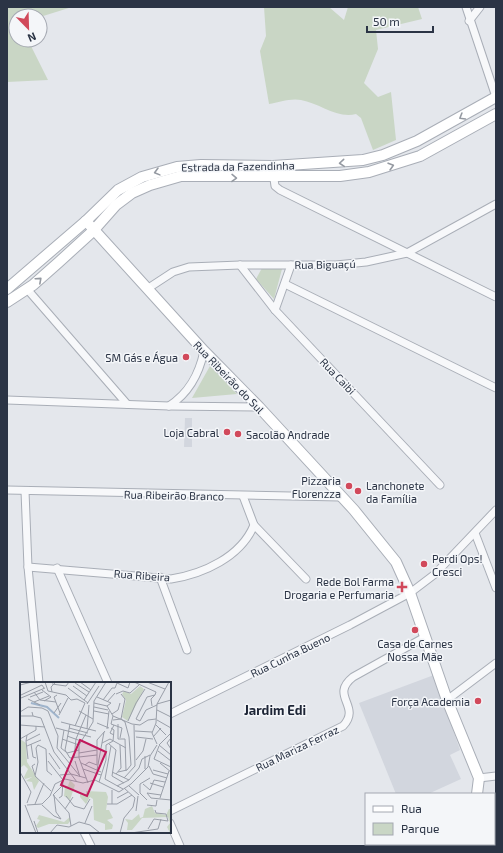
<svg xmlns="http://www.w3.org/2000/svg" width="503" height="853" viewBox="0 0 503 853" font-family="'Exo 2',sans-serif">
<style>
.built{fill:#d2d6de}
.green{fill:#c9d6c5}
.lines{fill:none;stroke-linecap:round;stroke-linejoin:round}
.street-casing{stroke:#a9aeb7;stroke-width:9}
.secondary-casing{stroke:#a9aeb7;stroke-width:12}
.street{stroke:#f7f8fa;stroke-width:7}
.secondary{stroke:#fff;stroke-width:10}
.oneway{stroke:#959aa2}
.poi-dot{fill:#d1495b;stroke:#f4f6f9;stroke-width:1.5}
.labels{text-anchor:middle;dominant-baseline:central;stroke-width:3;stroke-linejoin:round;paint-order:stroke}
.street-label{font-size:11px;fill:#2b3445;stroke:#f4f6f9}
.poi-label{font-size:11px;fill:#2b3445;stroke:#f4f6f9;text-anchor:end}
.quarter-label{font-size:13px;font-weight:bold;fill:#1d2536;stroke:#f4f6f9}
.inset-river{fill:none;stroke:#9fb4cc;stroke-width:2}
.inset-road{fill:none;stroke:#9a9fa9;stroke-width:1}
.view{fill:#c2185b;fill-opacity:0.15;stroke:#c2185b;stroke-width:2}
.inset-edge{fill:none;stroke:#2b3445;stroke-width:2}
</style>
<rect width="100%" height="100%" fill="#e4e7ec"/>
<g class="built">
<polygon points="185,418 192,418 192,447 184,447"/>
<polygon points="434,675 460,750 450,755 461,779 428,794 396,794 359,703"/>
</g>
<g class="green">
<polygon points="7,7 72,7 40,17 16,16 16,40 28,40 48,80 7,82"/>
<path d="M 264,7 L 329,7 L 344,20 L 348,7 L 418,7 L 422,19 L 376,30 L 378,49 L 364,83 L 378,97 L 391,92 L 396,140 L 373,150 L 361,118 L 356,114 C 337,119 319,103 301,100 C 291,98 279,102 269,104 L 260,51 L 266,36 Z"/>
<polygon points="262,268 282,269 274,299 256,279"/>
<polygon points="210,366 237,394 192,398"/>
</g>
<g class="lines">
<defs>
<g id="street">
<polyline points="466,7 496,97"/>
<polyline points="469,21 480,7"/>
<polyline points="273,172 275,186 280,190 496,297"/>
<polyline points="240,265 275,310 440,485"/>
<polyline points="285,284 496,388"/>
<polyline points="27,289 127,404"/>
<polyline points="147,289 173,272 189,267 240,265 336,265 366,262 407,253 496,204"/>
<polyline points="275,310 291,265"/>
<polyline points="7,400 169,406 259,407"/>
<path d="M 169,406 C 189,393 199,375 204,351"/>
<polyline points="7,490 340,497"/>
<polyline points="25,491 28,567 39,683"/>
<polyline points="254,525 306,579"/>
<polyline points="475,533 496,588"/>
<path d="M 28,567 L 171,579 C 203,574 241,557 254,525 L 243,496"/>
<polyline points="57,568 108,683"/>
<polyline points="160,577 187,650"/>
<polyline points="447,700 496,663"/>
<polyline points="170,714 350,625 410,593 435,574 496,510"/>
<polyline points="479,778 496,776"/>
<path d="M 170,811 L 343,726 C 362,706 329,696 353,677 L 425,637"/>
<polyline points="170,823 180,846"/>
<polyline points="84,832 91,846"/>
</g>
<g id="secondary">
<polyline points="86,221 204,351 259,407 354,510 396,562 410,593 447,700 479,778 477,794"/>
<polyline points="7,289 86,221 118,190 142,177 177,167 201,165 273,166 363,160 383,155 417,141 496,97"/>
<polyline points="7,302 33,285 59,262 93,231 116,205 132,193 150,185 181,176 340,176 369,172 420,156 496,114"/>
<polyline points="463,846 463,844"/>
</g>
</defs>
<use href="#street" class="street-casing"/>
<use href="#secondary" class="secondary-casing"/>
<use href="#street" class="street"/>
<use href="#secondary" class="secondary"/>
</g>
<defs><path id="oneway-chevron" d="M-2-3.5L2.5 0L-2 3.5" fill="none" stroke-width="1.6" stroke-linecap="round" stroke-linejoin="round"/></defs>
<g class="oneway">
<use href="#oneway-chevron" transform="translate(462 117) rotate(149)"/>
<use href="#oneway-chevron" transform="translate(342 163) rotate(175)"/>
<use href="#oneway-chevron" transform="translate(391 166) rotate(-16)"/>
<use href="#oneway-chevron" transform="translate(157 172) rotate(165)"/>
<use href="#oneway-chevron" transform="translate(234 178) rotate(1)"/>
<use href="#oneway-chevron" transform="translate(39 280) rotate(-42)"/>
</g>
<g class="poi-dot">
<circle cx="186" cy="357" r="4"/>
<circle cx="227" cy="432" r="4"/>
<circle cx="238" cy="434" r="4"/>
<circle cx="349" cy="486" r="4"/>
<circle cx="358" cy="491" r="4"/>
<circle cx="424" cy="564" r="4"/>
<path d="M400 581h4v4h4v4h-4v4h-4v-4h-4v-4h4z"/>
<circle cx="415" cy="630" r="4"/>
<circle cx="478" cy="701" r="4"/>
</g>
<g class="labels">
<g class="street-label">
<text transform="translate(238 166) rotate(-1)">Estrada da Fazendinha</text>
<text transform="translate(325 264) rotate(-1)">Rua Biguaçú</text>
<text transform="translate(338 376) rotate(46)">Rua Caibi</text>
<text transform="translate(229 377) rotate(46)">Rua Ribeirão do Sul</text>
<text transform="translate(174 495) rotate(1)">Rua Ribeirão Branco</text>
<text transform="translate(142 575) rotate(4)">Rua Ribeira</text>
<text transform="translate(290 655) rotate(-26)">Rua Cunha Bueno</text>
<text transform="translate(297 748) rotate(-26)">Rua Mariza Ferraz</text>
</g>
<g class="poi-label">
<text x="178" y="357">SM Gás e Água</text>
<text x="219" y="432">Loja Cabral</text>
<text x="246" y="434" text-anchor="start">Sacolão Andrade</text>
<text x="341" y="480">Pizzaria<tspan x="341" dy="13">Florenzza</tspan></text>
<text x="366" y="485" text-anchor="start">Lanchonete<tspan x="366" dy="13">da Família</tspan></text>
<text x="432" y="558" text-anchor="start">Perdi Ops!<tspan x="432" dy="13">Cresci</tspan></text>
<text x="394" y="581">Rede Bol Farma<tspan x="394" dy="13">Drogaria e Perfumaria</tspan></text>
<text x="415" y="643" text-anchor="middle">Casa de Carnes<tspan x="415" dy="13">Nossa Mãe</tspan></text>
<text x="470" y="701">Força Academia</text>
</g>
<g class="quarter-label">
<text x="275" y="710">Jardim Edi</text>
</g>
</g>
<g transform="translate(20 682)">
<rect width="151" height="151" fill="#e4e7ec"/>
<path d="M 120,4 L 124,7 L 108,39 L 102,35 L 106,18 L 102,12 L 104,9 L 111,12 ZM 0,57 L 6,61 L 7,80 L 19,99 L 14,108 L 12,100 L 6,99 L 12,95 L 5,97 L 4,95 L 8,87 L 4,83 L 0,86 ZM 50,98 L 55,103 L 50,118 L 44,114 L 45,104 L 48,104 ZM 66,109 L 86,110 L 88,115 L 86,128 L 89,128 L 93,136 L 87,138 L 93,143 L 92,147 L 85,148 L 85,142 L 74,138 L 73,117 L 70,115 L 66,122 L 60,115 L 60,112 L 66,112 ZM 132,124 L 135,131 L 146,133 L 149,127 L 145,127 L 151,127 L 150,151 L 147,145 L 150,141 L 148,135 L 122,136 L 112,148 L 107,148 L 108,141 L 105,137 L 112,138 L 119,132 L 120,136 L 123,135 L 125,127 ZM 19,133 L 44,140 L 50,135 L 50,139 L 48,142 L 29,142 L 18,146 L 16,144 L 20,138 L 17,137 Z" fill="#c9d6c5"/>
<path class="inset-river" d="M 11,21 L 27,25 L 39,36"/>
<path class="inset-road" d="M 25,0 L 28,9 L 46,13 L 51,18M 60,0 L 71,8M 114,0 L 136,10 L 135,13M 127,0 L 145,7M 55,1 L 69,10M 32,2 L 46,4 L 49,0M 0,3 L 12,0M 53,4 L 67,14M 48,6 L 68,21M 95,6 L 97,1 L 108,6 L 110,0M 22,8 L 31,15 L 24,19M 14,10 L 20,18 L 36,20M 32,10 L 31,5 L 36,0M 96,12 L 103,9 L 110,11 L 119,3M 101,12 L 105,17 L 101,37M 1,13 L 22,3 L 24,6M 37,13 L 34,15 L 40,31M 135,13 L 127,15 L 116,37 L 120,39 L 126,28 L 137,23M 10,15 L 23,10M 77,15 L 91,21 L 87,24M 1,16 L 25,6M 8,17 L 20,23M 51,18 L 57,17 L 65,21M 64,18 L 76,0M 83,18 L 92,6 L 95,6M 14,20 L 29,14M 87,20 L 95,11M 74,21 L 87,24M 67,22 L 79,4M 137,22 L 151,18M 87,24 L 93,34 L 112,42 L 120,43 L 128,38 L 136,37M 132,24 L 131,17 L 135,13M 74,25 L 88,28M 137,28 L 151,35M 59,29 L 73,37M 74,29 L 89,32M 0,30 L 8,25 L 22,26 L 28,29 L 38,54 L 37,66 L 59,93M 12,30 L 13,34 L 21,36 L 34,70 L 57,100M 34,31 L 41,21M 92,32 L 98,28 L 100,21M 39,33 L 48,16M 0,34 L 13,34M 93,34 L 91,42 L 102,46 L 100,56M 93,38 L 101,37 L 105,40M 137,38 L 151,46M 108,39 L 116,21 L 125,7M 41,40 L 76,49M 77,41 L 89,46M 50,42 L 45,68 L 50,76 L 77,73M 0,43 L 25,45M 136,43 L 146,53M 55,44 L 65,21M 36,46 L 71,55M 49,46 L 68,51M 91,46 L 94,48 L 93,59M 67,47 L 69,23M 87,47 L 89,29M 44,48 L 41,66 L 46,70M 115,49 L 132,50M 7,53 L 6,59 L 8,77M 94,53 L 90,51 L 94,43M 47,54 L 61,59M 116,55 L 133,57M 133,55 L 141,46M 151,56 L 147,61 L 151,67M 0,57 L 16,48 L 16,44M 42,57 L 59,63M 98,57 L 105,57 L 106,89M 98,57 L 98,42M 6,59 L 20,52M 82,61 L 90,57 L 106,66M 11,62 L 13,75 L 16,76M 89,62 L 96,68 L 92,94 L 104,101M 137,62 L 132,51 L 136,41 L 137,22 L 149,0M 139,63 L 151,51M 139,63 L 151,73M 7,64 L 21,58M 91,64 L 85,97 L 103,107M 139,64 L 134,77 L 151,85M 138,69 L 151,79M 29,71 L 40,87M 47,71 L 59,68M 59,71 L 77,68M 125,74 L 125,87M 54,76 L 56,57 L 66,33M 116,78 L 123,69 L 126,57M 28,79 L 43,98 L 42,114 L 39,116M 55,79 L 60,95M 61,81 L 81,90M 140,81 L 151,90M 15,82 L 12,84 L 15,93M 65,83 L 69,80 L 77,83M 77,83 L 77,58 L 85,49M 129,84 L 133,92 L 147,96M 63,87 L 81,93M 77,88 L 84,50M 133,88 L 148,92M 0,90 L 11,110 L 7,121M 92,90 L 109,98M 98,90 L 107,88 L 111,83 L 109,55 L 105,40M 96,92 L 101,86 L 100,63M 40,93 L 51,92 L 66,96M 104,96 L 115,84 L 114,43M 79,100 L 86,78 L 86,63 L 93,59M 68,101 L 59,76 L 59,63 L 73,40 L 74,19 L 86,0M 130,101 L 143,105M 123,102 L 130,108 L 134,98 L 145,100M 97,104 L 109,98 L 119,86 L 122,77 L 130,73M 109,104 L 119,113M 104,106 L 115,116M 31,109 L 15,94 L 18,80 L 16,66 L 18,63 L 26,67 L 27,89 L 32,93M 127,111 L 131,116 L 151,118M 127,111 L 141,113M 33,113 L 49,131 L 51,144M 33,113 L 43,103M 46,114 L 54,124 L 64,127 L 70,117M 97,116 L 108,110M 140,116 L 149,89M 127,118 L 120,111 L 120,102 L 130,96M 15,122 L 24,101M 87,122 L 97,122 L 112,113M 92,122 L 92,108M 5,123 L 16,151M 7,123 L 22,122 L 30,114 L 35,102 L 45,97 L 63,101 L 75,98 L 99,110 L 111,102 L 128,85 L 130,74 L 137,63M 22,123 L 34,134 L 41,137 L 36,130 L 34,113M 127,123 L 136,124 L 137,118M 45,127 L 53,115M 116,129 L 118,114M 14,139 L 18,151M 65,141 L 72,124M 128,147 L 134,137 L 148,139 L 146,132 L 136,131 L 135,128M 30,151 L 37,143 L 49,145 L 59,140 L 70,143 L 80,151M 100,151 L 104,136 L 113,125 L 115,116M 111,151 L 138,147 L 141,137"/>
<path class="view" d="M 60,58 L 86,70 L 67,114 L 41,103 Z"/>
<rect width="151" height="151" class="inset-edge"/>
</g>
<rect width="503" height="853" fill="none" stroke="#2b3445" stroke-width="16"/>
<rect x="365" y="793" width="130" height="52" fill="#f4f6f9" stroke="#a4a8b1"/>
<rect x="373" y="806" width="20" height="6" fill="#ffffff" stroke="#a4a8b1"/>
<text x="401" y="813" font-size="12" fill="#2b3445">Rua</text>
<rect x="373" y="823" width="20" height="12" fill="#c9d6c5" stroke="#a4a8b1"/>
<text x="401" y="833" font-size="12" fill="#2b3445">Parque</text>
<g transform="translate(28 28) rotate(157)"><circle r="19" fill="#f4f6f9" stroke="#a4a8b1"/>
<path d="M0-3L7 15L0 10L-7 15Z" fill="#d1495b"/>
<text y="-6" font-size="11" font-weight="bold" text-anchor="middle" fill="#2b3445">N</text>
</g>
<path d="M367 26v6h66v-6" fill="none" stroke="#2b3445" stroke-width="2"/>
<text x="373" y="26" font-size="12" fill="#2b3445" stroke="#f4f6f9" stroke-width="3" paint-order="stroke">50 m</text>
</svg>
